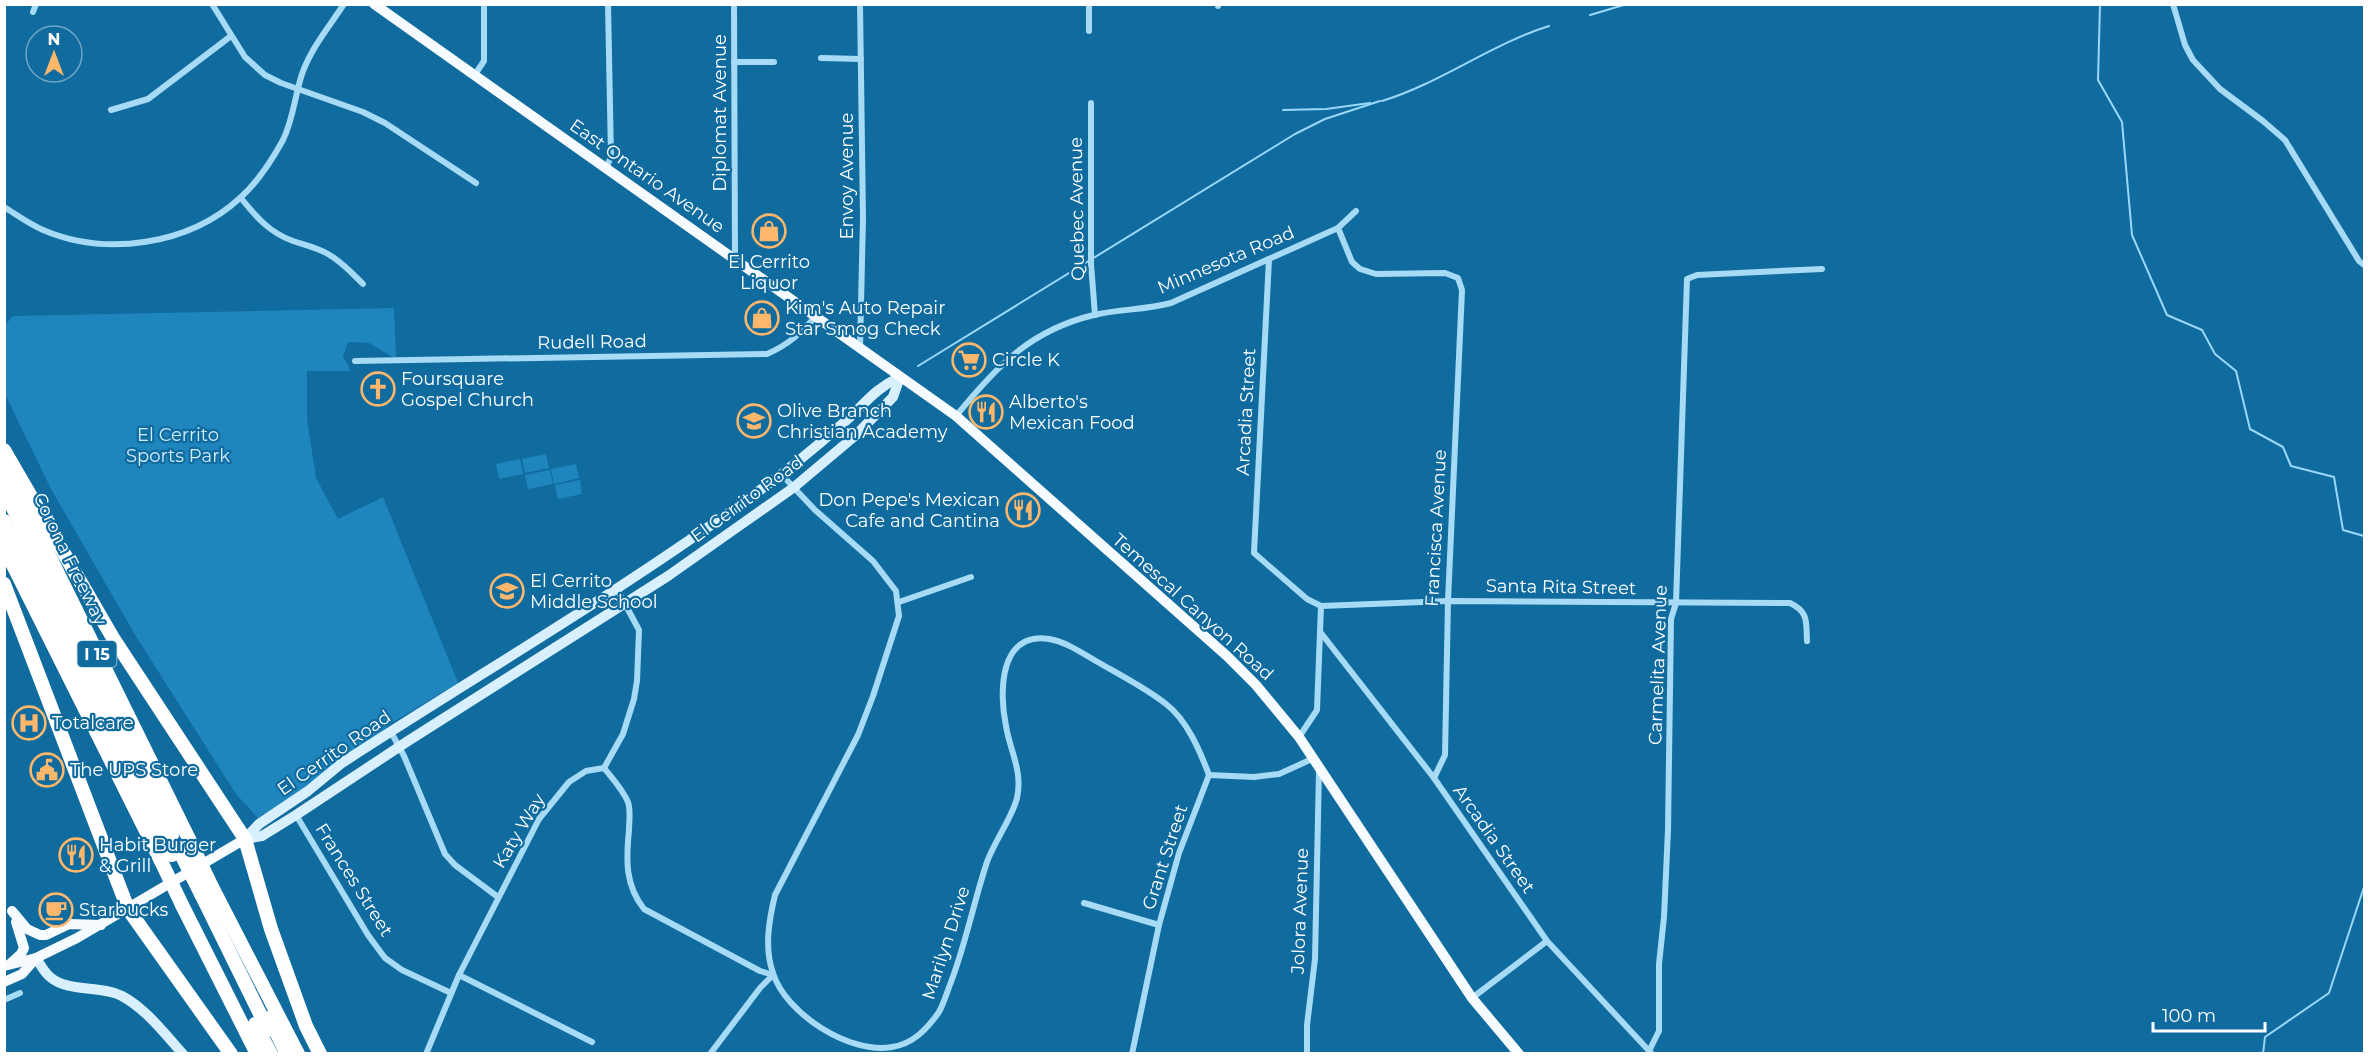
<svg xmlns="http://www.w3.org/2000/svg" width="2369" height="1058" viewBox="0 0 2369 1058" font-family="Montserrat,sans-serif">
<style>
.green{fill:#1f85bd}
.lines{fill:none;stroke-linecap:round;stroke-linejoin:round}
.stream{stroke:#99d8f8;stroke-width:2}
.minor{stroke:#a7daf5;stroke-width:6}
.secondary{stroke:#d8f0fe;stroke-width:10}
.primary{stroke:#f6fbff;stroke-width:10}
.motorway{stroke:#fff;stroke-width:14}
.motorway-bridge{stroke:#fff;stroke-width:14}
.labels{text-anchor:middle;dominant-baseline:central;stroke-width:4.5;stroke-linejoin:round;paint-order:stroke}
.shield{fill:#106b9f;stroke:#b7d3e2;stroke-width:1.5}
.shield-label{font-size:16px;font-weight:bold;fill:#fff}
.street-label{font-size:18px;fill:#fff;stroke:#106b9f}
.poi-label{font-size:18px;fill:#fff;stroke:#106b9f;text-anchor:start}
.park-label{font-size:18px;fill:#d0eefe;stroke:#106b9f}
</style>
<rect width="100%" height="100%" fill="#106b9f"/>
<g class="green">
<polygon points="394,308 396,359 369,343 348,342 343,356 351,371 307,371 307,419 316,478 338,519 383,497 458,683 390,724 347,765 258,818 236,794 137,638 51,489 5,394 5,325 13,316"/>
<polygon points="546,454 549,468 525,473 522,459"/>
<polygon points="520,459 523,474 499,479 496,464"/>
<polygon points="576,464 579,478 554,484 551,469"/>
<polygon points="550,470 553,484 528,489 525,475"/>
<polygon points="580,480 582,494 558,499 555,485"/>
</g>
<g class="lines">
<g class="stream">
<polyline points="2100,4 2098,80 2122,122 2132,235 2167,315 2202,330 2215,354 2236,371 2250,429 2283,447 2291,466 2334,477 2343,530 2364,536"/>
<polyline points="1590,15 1627,4"/>
<path d="M 1382,101 C 1441,83 1491,44 1549,26"/>
<polyline points="1283,110 1326,109 1370,103"/>
<polyline points="918,366 1295,134 1325,119 1380,101"/>
<polyline points="2263,1054 2265,1037 2329,993 2364,887"/>
</g>
<g class="minor">
<polyline points="212,4 245,57 265,75 281,83 363,112 385,123 476,183"/>
<polyline points="734,4 735,258"/>
<polyline points="860,4 863,218 860,348"/>
<polyline points="1089,4 1089,31"/>
<polyline points="1218,4 1218,6"/>
<polyline points="2173,4 2185,45 2193,60 2220,89 2263,121 2285,140 2359,261 2364,265"/>
<polyline points="33,12 36,4"/>
<polyline points="821,58 861,59"/>
<polyline points="734,62 774,62"/>
<polyline points="474,76 484,61 484,4"/>
<polyline points="1091,103 1091,264 1095,315"/>
<polyline points="111,110 148,99 231,36"/>
<polyline points="606,168 611,157 608,4"/>
<path d="M 241,198 C 256,217 270,233 293,241 C 305,245 318,248 328,254 C 342,262 352,273 363,284"/>
<path d="M 4,207 C 17,215 29,224 43,230 C 106,257 189,245 240,198 C 257,183 272,160 283,140 C 293,120 295,95 302,74 C 311,48 329,27 344,4"/>
<polyline points="1338,228 1352,262 1360,269 1376,274 1445,273 1458,278 1462,290 1448,601 1445,755 1434,778"/>
<polyline points="1269,259 1254,553 1307,599 1321,606"/>
<path d="M 355,361 L 767,354 C 788,345 801,333 816,316"/>
<path d="M 956,416 C 996,367 1030,330 1094,315 C 1119,309 1145,310 1171,303 L 1338,228 L 1356,211"/>
<path d="M 782,475 L 815,510 L 873,561 L 896,591 L 899,616 L 873,696 L 858,735 L 775,895 C 769,920 764,948 773,973 C 785,1013 850,1055 892,1047 C 913,1044 927,1029 939,1012 C 944,1003 947,992 951,982 C 966,943 974,901 987,862 C 994,842 1013,816 1017,798 C 1023,771 1010,751 1006,726 C 999,693 999,631 1049,639 C 1068,642 1086,656 1103,665 C 1124,677 1147,689 1166,704 C 1187,720 1200,751 1209,775"/>
<polyline points="899,602 971,577"/>
<path d="M 1321,606 L 1448,601 L 1790,603 C 1809,612 1806,622 1807,641"/>
<polyline points="1321,633 1434,778 1547,941 1652,1054"/>
<polyline points="391,732 404,756 445,854 455,865 498,897"/>
<polyline points="1299,737 1317,710 1321,606"/>
<path d="M 604,768 C 612,778 623,790 628,802 C 631,811 629,821 629,830 C 626,860 625,885 644,909 L 760,971 L 773,975 L 760,988 L 710,1054"/>
<polyline points="1209,775 1254,777 1279,774 1312,759"/>
<polyline points="296,815 368,935 385,958 402,970 451,993"/>
<polyline points="1084,903 1159,925"/>
<polyline points="459,975 592,1042"/>
<polyline points="1472,998 1547,941"/>
<polyline points="4,1000 20,993"/>
<polyline points="1649,1051 1659,1031 1659,964 1664,917 1668,830 1671,619 1676,603 1687,279 1697,275 1822,269"/>
<polyline points="426,1054 459,975 539,819 569,782 586,771 604,768 623,734 634,699 637,681 639,630 617,589"/>
<polyline points="1132,1054 1159,925 1179,853 1209,775"/>
<polyline points="1307,1054 1307,1025 1315,959 1319,770"/>
</g>
<g class="secondary">
<polyline points="245,839 262,836 296,815 408,741 668,576 739,526 793,488 856,435 893,397 900,377"/>
<path d="M 245,839 L 259,824 L 308,791 L 342,763 C 474,677 610,598 738,506 C 774,481 808,454 841,425 C 864,406 872,390 900,377"/>
<path d="M 36,958 C 40,964 44,972 50,977 C 69,993 100,985 122,996 C 146,1009 165,1034 183,1054"/>
</g>
<g class="primary">
<polyline points="374,4 956,416 1227,656 1256,685 1299,737 1472,998 1519,1054"/>
<polyline points="12,911 27,929 40,935 46,935 69,924 101,925"/>
<polyline points="11,963 21,954 24,948 16,922"/>
<polyline points="4,966 36,958 77,938 245,839"/>
<polyline points="4,982 22,974 36,958"/>
</g>
<g class="motorway">
<polyline points="4,450 113,638 245,839 271,929 306,1026 320,1054"/>
<polyline points="6,468 191,843"/>
<polyline points="4,490 142,769 156,792"/>
<polyline points="4,521 172,855"/>
<polyline points="4,547 161,861"/>
<polyline points="4,584 128,909 231,1054"/>
<polyline points="148,785 172,835"/>
<polyline points="212,887 298,1054"/>
<polyline points="201,894 268,1030"/>
<polyline points="182,905 257,1054"/>
<polyline points="269,1018 287,1054"/>
<polyline points="255,1024 271,1054"/>
</g>
<g class="motorway-bridge">
<polyline points="191,843 212,887"/>
<polyline points="179,850 201,894"/>
<polyline points="161,861 182,905"/>
</g>
</g>
<defs>
<symbol id="shop-ring" viewBox="-11 -11 22 22"><circle r="9.5" fill="#106b9f" stroke="#ffb76c" stroke-width="1.5"/><path d="M-5-2.5h2.3a2.7 3.5 0 0 1 5.4 0H5L5.5 6h-11ZM-1.5-2.5h3a1.5 2.3 0 0 0-3 0Z" fill="#ffb76c"/></symbol>
<symbol id="supermarket-ring" viewBox="-11 -11 22 22"><circle r="9.5" fill="#106b9f" stroke="#ffb76c" stroke-width="1.5"/><path d="M-6-5.5h2.5l.6 2H6L4.5 2H-2.5L-4.4-4H-6ZM-1.5 3.2a1.3 1.3 0 1 0 .1 0ZM3 3.2a1.3 1.3 0 1 0 .1 0Z" fill="#ffb76c"/></symbol>
<symbol id="church-ring" viewBox="-11 -11 22 22"><circle r="9.5" fill="#106b9f" stroke="#ffb76c" stroke-width="1.5"/><path d="M-1.2-6h2.4v3.5h3.3v2.4h-3.3V6h-2.4V-.1h-3.3v-2.4h3.3Z" fill="#ffb76c"/></symbol>
<symbol id="restaurant-ring" viewBox="-11 -11 22 22"><circle r="9.5" fill="#106b9f" stroke="#ffb76c" stroke-width="1.5"/><path d="M-5-6h1v4h1v-4h1v4h1v-4h1v5L-1.5 .5V6h-2V.5L-5-1ZM5-6V6H3V1.5H1.5Q1.5-4 5-6Z" fill="#ffb76c"/></symbol>
<symbol id="school-ring" viewBox="-11 -11 22 22"><circle r="9.5" fill="#106b9f" stroke="#ffb76c" stroke-width="1.5"/><path d="M0-5L7-2L0 1L-7-2ZM-4 1L0 2.5L4 1V4Q0 6-4 4Z" fill="#ffb76c"/></symbol>
<symbol id="hospital-ring" viewBox="-11 -11 22 22"><circle r="9.5" fill="#106b9f" stroke="#ffb76c" stroke-width="1.5"/><path d="M-5-5h3v3.5h4V-5h3V5h-3V1.5h-4V5h-3Z" fill="#ffb76c"/></symbol>
<symbol id="civic-ring" viewBox="-11 -11 22 22"><circle r="9.5" fill="#106b9f" stroke="#ffb76c" stroke-width="1.5"/><path d="M-.6-6.5H3V-4.5H.6V-3L4-1V1h2V6H-6V1h2V-1L-.6-3ZM-1.2 2.5V6h2.4V2.5Z" fill="#ffb76c"/></symbol>
<symbol id="cafe-ring" viewBox="-11 -11 22 22"><circle r="9.5" fill="#106b9f" stroke="#ffb76c" stroke-width="1.5"/><path d="M-5.5-4.5H6V0H3Q3 3.5 0 3.5H-2.5Q-5.5 3.5-5.5 0ZM3-3.2v2h1.7v-2ZM-6 4.5H4V6H-6Z" fill="#ffb76c"/></symbol>
</defs>
<g fill-rule="evenodd">
<use href="#shop-ring" x="750" y="212" width="38" height="38"/>
<use href="#shop-ring" x="743" y="299" width="38" height="38"/>
<use href="#supermarket-ring" x="950" y="341" width="38" height="38"/>
<use href="#church-ring" x="359" y="370" width="38" height="38"/>
<use href="#restaurant-ring" x="967" y="393" width="38" height="38"/>
<use href="#school-ring" x="735" y="402" width="38" height="38"/>
<use href="#restaurant-ring" x="1004" y="491" width="38" height="38"/>
<use href="#school-ring" x="488" y="572" width="38" height="38"/>
<use href="#hospital-ring" x="10" y="704" width="38" height="38"/>
<use href="#civic-ring" x="28" y="751" width="38" height="38"/>
<use href="#restaurant-ring" x="57" y="836" width="38" height="38"/>
<use href="#cafe-ring" x="37" y="891" width="38" height="38"/>
</g>
<g class="labels">
<rect class="shield" x="77.5" y="641" width="39" height="26" rx="4.5"/>
<g class="shield-label">
<text x="97" y="654">I 15</text>
</g>
<g class="street-label">
<text transform="translate(720 113) rotate(-90)">Diplomat Avenue</text>
<text transform="translate(647 176) rotate(35)">East Ontario Avenue</text>
<text transform="translate(847 176) rotate(-90)">Envoy Avenue</text>
<text transform="translate(1077 209) rotate(-91)">Quebec Avenue</text>
<text transform="translate(1226 260) rotate(-23)">Minnesota Road</text>
<text transform="translate(592 342) rotate(-1)">Rudell Road</text>
<text transform="translate(1246 412) rotate(-87)">Arcadia Street</text>
<text transform="translate(747 499) rotate(-36)">El Cerrito Road</text>
<text transform="translate(1436 528) rotate(-87)">Francisca Avenue</text>
<text transform="translate(70 559) rotate(64)">Corona Freeway</text>
<text transform="translate(1561 587) rotate(1)">Santa Rita Street</text>
<text transform="translate(1193 607) rotate(42)">Temescal Canyon Road</text>
<text transform="translate(1658 665) rotate(-88)">Carmelita Avenue</text>
<text transform="translate(334 753) rotate(-35)">El Cerrito Road</text>
<text transform="translate(519 831) rotate(-59)">Katy Way</text>
<text transform="translate(1494 839) rotate(55)">Arcadia Street</text>
<text transform="translate(1165 857) rotate(-72)">Grant Street</text>
<text transform="translate(354 880) rotate(58)">Frances Street</text>
<text transform="translate(1300 911) rotate(-88)">Jolora Avenue</text>
<text transform="translate(946 943) rotate(-72)">Marilyn Drive</text>
</g>
<g class="poi-label">
<text x="769" y="262" text-anchor="middle">El Cerrito<tspan x="769" dy="21">Liquor</tspan></text>
<text x="785" y="308">Kim's Auto Repair<tspan x="785" dy="21">Star Smog Check</tspan></text>
<text x="992" y="360">Circle K</text>
<text x="401" y="379">Foursquare<tspan x="401" dy="21">Gospel Church</tspan></text>
<text x="1009" y="402">Alberto's<tspan x="1009" dy="21">Mexican Food</tspan></text>
<text x="777" y="411">Olive Branch<tspan x="777" dy="21">Christian Academy</tspan></text>
<text x="1000" y="500" text-anchor="end">Don Pepe's Mexican<tspan x="1000" dy="21">Cafe and Cantina</tspan></text>
<text x="530" y="581">El Cerrito<tspan x="530" dy="21">Middle School</tspan></text>
<text x="52" y="723">Totalcare</text>
<text x="70" y="770">The UPS Store</text>
<text x="99" y="845">Habit Burger<tspan x="99" dy="21">&amp; Grill</tspan></text>
<text x="79" y="910">Starbucks</text>
</g>
<g class="park-label">
<text x="178" y="435">El Cerrito<tspan x="178" dy="21">Sports Park</tspan></text>
</g>
</g>
<rect width="2369" height="1058" fill="none" stroke="#ffffff" stroke-width="12"/>
<g transform="translate(54 54)"><circle r="28" fill="#106b9f" stroke="#70a6c5" stroke-width="1.5"/>
<path d="M0-4.5L10 22L0 15L-10 22Z" fill="#ffb76c"/>
<text y="-9" font-size="16" font-weight="bold" text-anchor="middle" fill="#ffffff">N</text>
</g>
<path d="M2153 1022v9h112v-9" fill="none" stroke="#ffffff" stroke-width="3"/>
<text x="2162" y="1022" font-size="18" fill="#ffffff" stroke="#106b9f" stroke-width="4.5" paint-order="stroke">100 m</text>
</svg>
